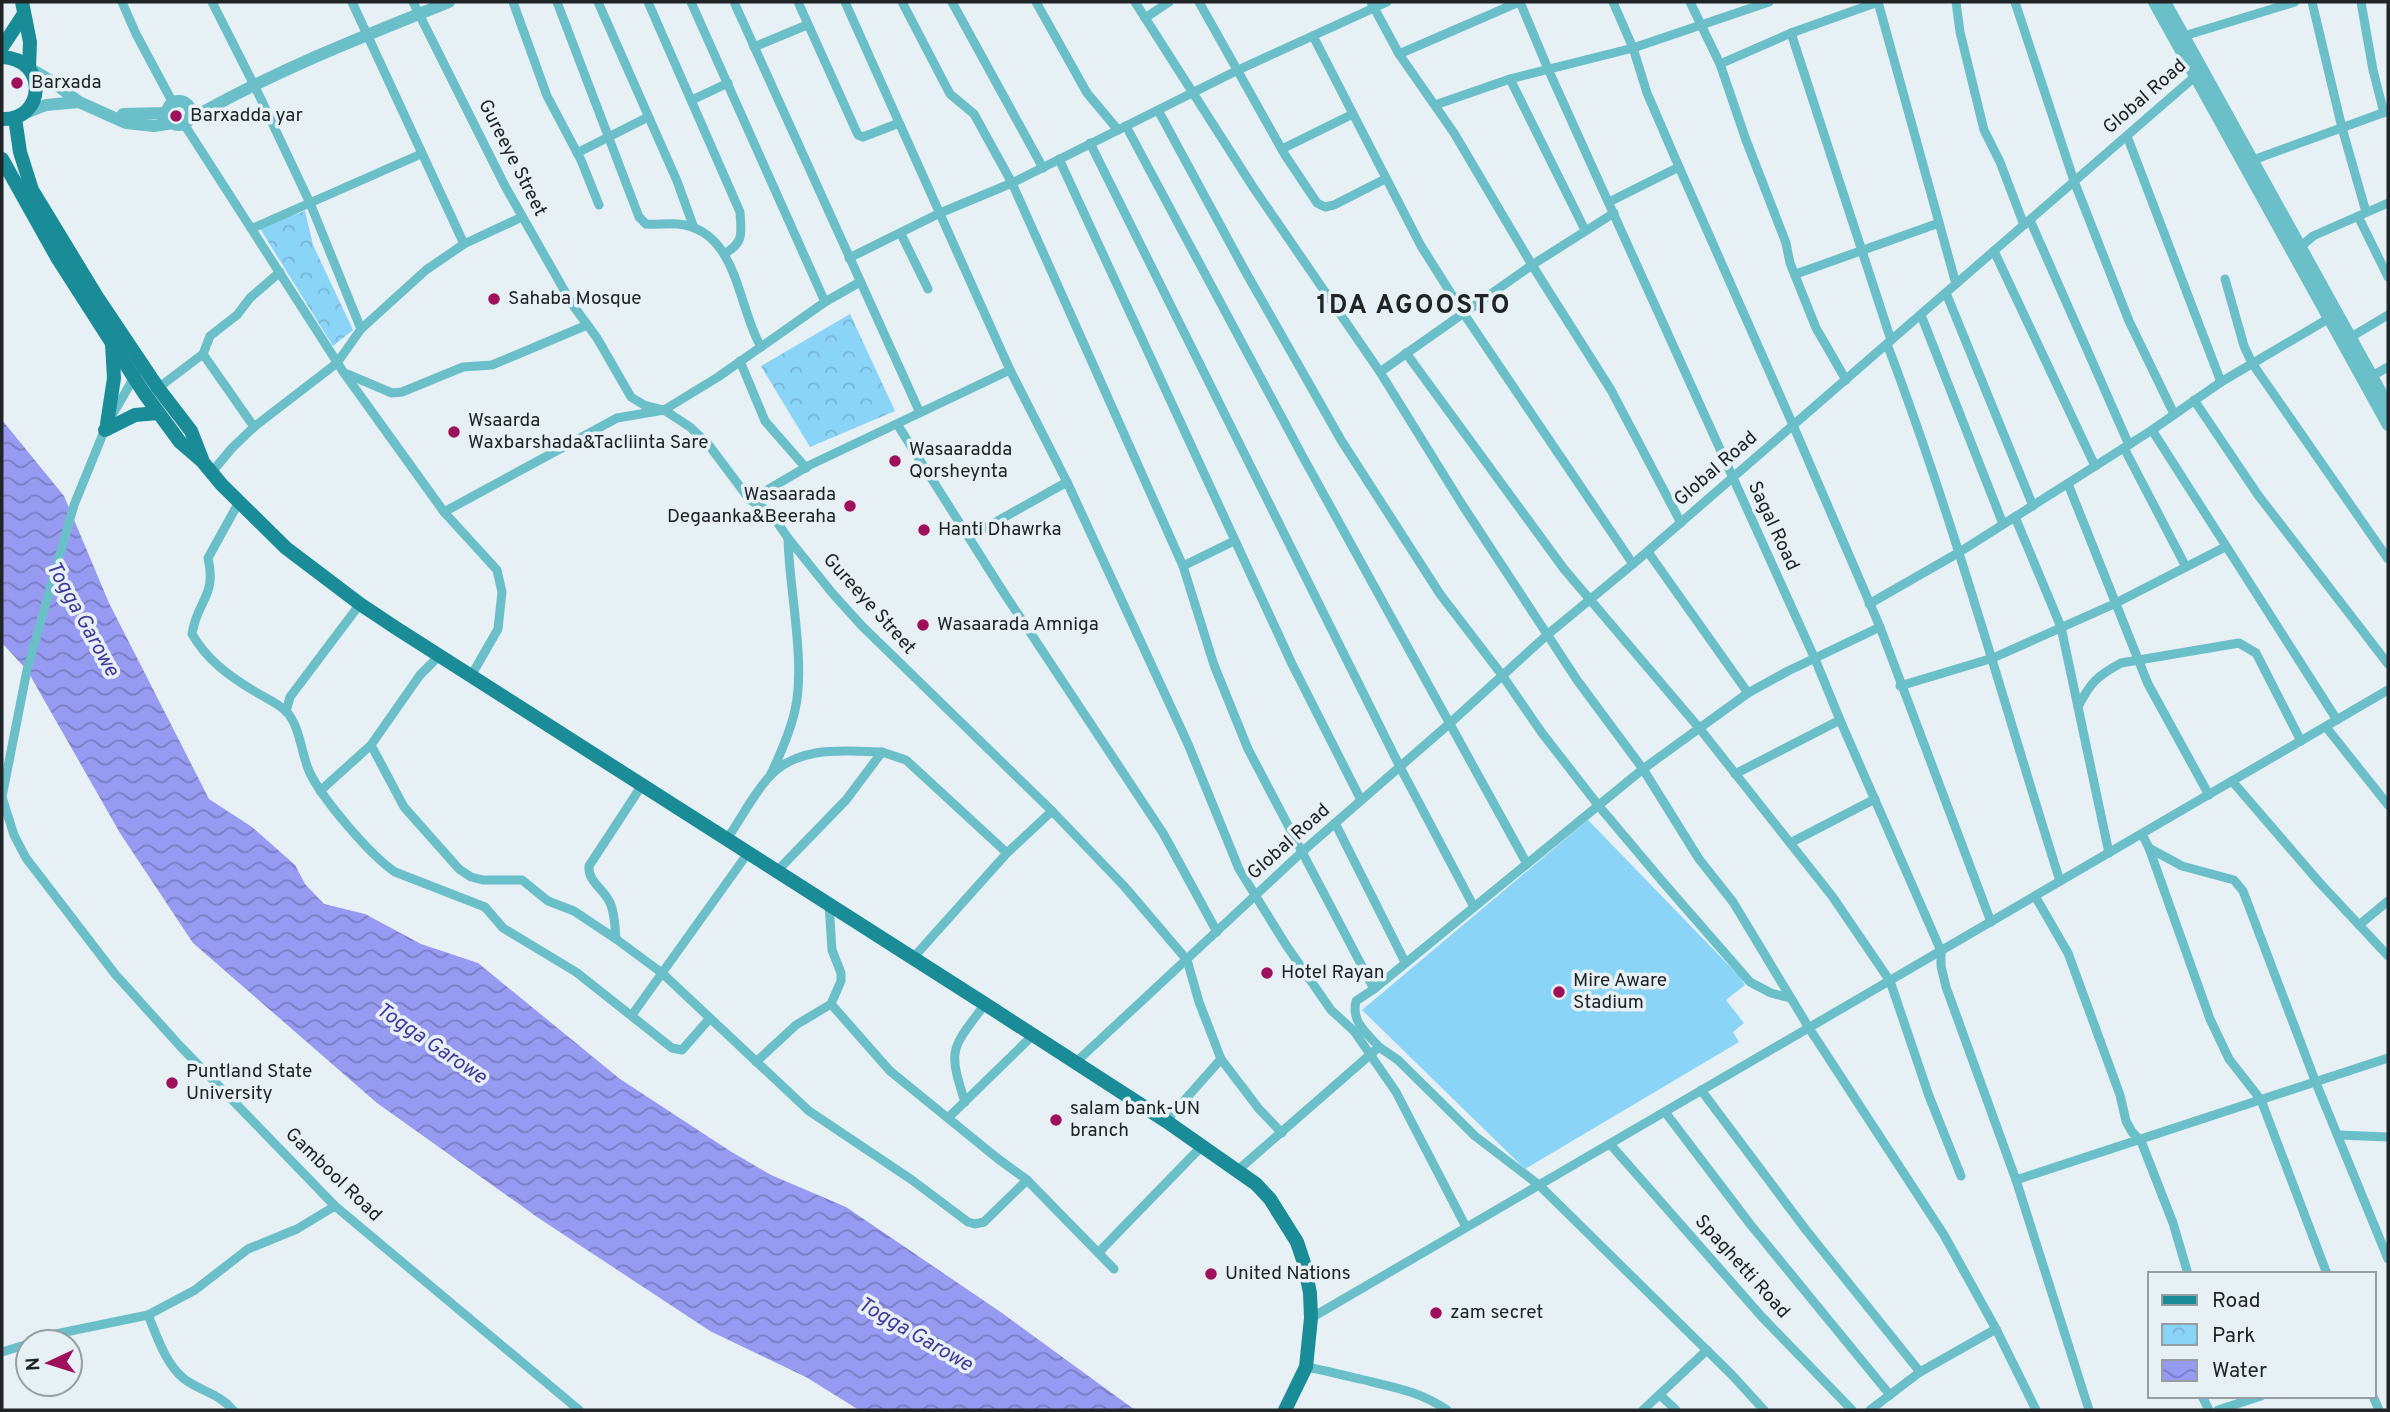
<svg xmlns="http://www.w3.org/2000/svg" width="2390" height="1412" viewBox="0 0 2390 1412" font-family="Overpass,sans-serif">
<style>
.park{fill:url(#park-crowns)}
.garden{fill:#8ad4f8}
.water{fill:url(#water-waves)}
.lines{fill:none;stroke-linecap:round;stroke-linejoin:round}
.minor{stroke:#6abfc9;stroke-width:9}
.tertiary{stroke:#6abfc9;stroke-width:12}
.primary{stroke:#198c97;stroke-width:14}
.poi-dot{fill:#9f105b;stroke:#e6f0f5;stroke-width:2.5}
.labels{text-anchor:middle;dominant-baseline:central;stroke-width:7;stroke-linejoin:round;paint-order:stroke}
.poi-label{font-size:19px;fill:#202426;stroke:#e6f0f5;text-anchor:start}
.street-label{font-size:19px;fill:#202426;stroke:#e6f0f5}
.water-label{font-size:21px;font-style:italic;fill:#41399c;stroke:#e6f0f5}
.district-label{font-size:26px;font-weight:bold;letter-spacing:2px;fill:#202426;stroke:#e6f0f5}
</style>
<defs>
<pattern id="park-crowns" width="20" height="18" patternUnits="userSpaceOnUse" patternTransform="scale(1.75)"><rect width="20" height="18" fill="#8ad4f8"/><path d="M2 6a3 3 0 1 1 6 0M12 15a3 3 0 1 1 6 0" fill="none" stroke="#77b6d4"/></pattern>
<pattern id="water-waves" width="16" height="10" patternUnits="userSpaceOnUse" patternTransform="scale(1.75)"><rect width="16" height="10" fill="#969af1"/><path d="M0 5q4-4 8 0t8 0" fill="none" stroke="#7a7dc3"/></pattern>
</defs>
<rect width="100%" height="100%" fill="#e6f0f5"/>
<g class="park">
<polygon points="305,211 313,245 353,330 333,346 259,227"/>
<polygon points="850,314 895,411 810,447 761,366"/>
</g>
<polygon class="garden" points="1588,820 1740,977 1745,985 1726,1000 1744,1023 1733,1032 1739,1042 1525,1169 1362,1010"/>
<polygon class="water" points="2,420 64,496 109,603 209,799 252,827 295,865 305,884 324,904 365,914 421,944 478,963 620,1079 730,1151 771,1175 846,1207 1002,1313 1135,1410 859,1410 806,1377 710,1331 537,1217 377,1103 193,943 120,833 27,670 2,643"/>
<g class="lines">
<g class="minor">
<polyline points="122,2 136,34 173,103"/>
<polyline points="212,2 258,93 310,203 361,329"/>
<polyline points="352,2 464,244"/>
<polyline points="413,2 505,186 572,304 597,338 631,397 644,405 664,410 690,427 708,444 750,500 770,512 788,538 833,594 862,626 1052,811 1124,886 1187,960 1199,1002 1221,1059 1259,1109 1282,1133"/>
<polyline points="513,2 547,96 581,160 599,205"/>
<path d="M 557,2 L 639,217 L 646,224 C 656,225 668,223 678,224 C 738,230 737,306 761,347"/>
<polyline points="598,2 677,181 694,228"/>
<path d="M 648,2 L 740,212 C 741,233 745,242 724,254"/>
<polyline points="691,2 825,302"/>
<polyline points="734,2 920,413"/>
<polyline points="798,2 858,135 863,137 899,123"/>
<polyline points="845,2 1010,370 1067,482 1188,744 1239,869 1286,945 1331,1010 1354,1031 1396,1092 1466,1227"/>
<polyline points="902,2 950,94 974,114 1012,183 1183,566 1214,665 1248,749 1374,989"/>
<polyline points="952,2 1043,168"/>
<polyline points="1036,2 1087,93 1118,130"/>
<polyline points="1135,2 1253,187 1380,372 1463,506 1577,680 1643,769 1699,859 1733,902 1809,1028 1944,1235 1996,1329 2036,1410"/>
<polyline points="1199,2 1285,155 1317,203 1325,207 1334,205 1385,179"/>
<polyline points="1371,2 1399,54 1454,133 1532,265 1611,390 1681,523"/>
<polyline points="1520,2 1548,69 1815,659 1840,720 1941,951 1941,966 1946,987 2016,1180 2089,1410"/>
<polyline points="1613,2 1633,48 1647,93 1679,167 1793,425 1880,627 1991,922"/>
<polyline points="1690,2 1720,64 1746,140 1786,243 1790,263 1816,328 1846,380"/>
<polyline points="1878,2 1956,284"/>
<polyline points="1956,2 1960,32 1984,130 2000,162 2024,225"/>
<polyline points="2015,2 2074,181 2129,321 2174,414"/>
<polyline points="2312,2 2342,128 2366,212"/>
<polyline points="2361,2 2373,70 2384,113"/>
<polyline points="1145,18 1169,2"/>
<polyline points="1791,33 1891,340"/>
<polyline points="1313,36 1421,246 1464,314 1633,564"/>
<polyline points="2184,36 2295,2"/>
<polyline points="754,47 807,25"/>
<polyline points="1399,54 1519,2"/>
<polyline points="1720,64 1791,33 1878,2"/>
<polyline points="1510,79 1585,230"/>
<polyline points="692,100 728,83"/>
<polyline points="1435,105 1510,79 1633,48 1769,2"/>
<polyline points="1159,112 1244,269 1341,440 1440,594 1502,675 1542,733 1598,805 1662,881 1750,982 1771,993 1790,998"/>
<polyline points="184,124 344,373 444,512 497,570 502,592 498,629 471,676"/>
<polyline points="1126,126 1303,457 1527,864"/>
<polyline points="2127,136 2221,382"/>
<polyline points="1090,143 1400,767 1474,907"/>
<polyline points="1282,149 1353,114"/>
<polyline points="577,153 648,117"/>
<polyline points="1059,159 1292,664 1361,800"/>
<polyline points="2253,160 2388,111"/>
<polyline points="1609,202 1679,167"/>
<polyline points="2358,216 2388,277"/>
<polyline points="2030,220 2129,445"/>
<polyline points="253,228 421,154"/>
<polyline points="901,234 928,289"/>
<polyline points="2297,250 2313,236 2388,203"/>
<polyline points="1994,251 2095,466"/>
<polyline points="849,258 940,213 1012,183 1238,70 1387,2"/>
<polyline points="1796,274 1939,223"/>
<polyline points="2225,279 2244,346 2252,363 2388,559"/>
<polyline points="1946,293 2033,506"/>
<polyline points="1921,315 2003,524"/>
<polyline points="2351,337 2388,315"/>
<path d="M 1887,344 C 1954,520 2003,702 2060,881"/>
<polyline points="1406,353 1564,569 1700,729 1832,896 1890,981 1929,1096 1961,1176"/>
<polyline points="740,361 765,421 806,468"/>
<polyline points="1380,372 1532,265 1614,213"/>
<polyline points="347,374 392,393 402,392 463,367 492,365 587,325"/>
<polyline points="2372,376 2388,367"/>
<polyline points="158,388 203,354"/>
<polyline points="2194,400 2258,495 2388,664"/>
<polyline points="897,424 1002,590 1163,833 1217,932"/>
<polyline points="254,427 203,354 210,336 237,315 250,298 280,272"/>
<polyline points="2152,430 2337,720"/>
<polyline points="2124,448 2186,567"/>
<polyline points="212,472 232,448 254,427 337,363 361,329 426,270 464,244 522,217"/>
<polyline points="2068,484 2148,684 2209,795"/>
<polyline points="750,500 810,465 1010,370"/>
<path d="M 239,502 L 208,558 C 217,597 197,600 192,634 C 207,660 229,676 254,691 C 264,697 277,703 286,711 C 300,726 301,752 309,771 C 322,799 370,855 395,872 L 485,907 L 503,928 L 576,972 L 672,1048 L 682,1050 L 710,1018"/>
<polyline points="444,512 617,418 664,410 718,377 825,302 860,282"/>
<polyline points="2015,517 2061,627 2109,853"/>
<polyline points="969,537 1067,482"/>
<polyline points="1648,552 1748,693"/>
<polyline points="1183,566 1234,541"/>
<polyline points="1869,604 1958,553 2152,430 2221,382 2333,316"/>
<polyline points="1900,686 1993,658 2114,604 2225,547"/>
<path d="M 2078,707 C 2090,683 2097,676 2121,663 L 2239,643 L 2256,653 L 2301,741"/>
<polyline points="286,712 290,697 360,604"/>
<polyline points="2326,727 2388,805"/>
<polyline points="371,745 404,807 459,869 471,877 483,880 522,880 548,901 574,911 616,939 662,973 809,1111 912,1180 968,1222 975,1224 984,1222 1027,1180"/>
<polyline points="1735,774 1840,720"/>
<path d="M 770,776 C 780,755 790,733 795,710 C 806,661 789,590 788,538"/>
<polyline points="2232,781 2319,882 2388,956"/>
<polyline points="320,791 371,745 420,675 440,655"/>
<polyline points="2,797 14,835 26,858 115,974 180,1046 335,1206 579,1410"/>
<polyline points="2,797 27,670 74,505 107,424 136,374"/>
<polyline points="1335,823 1405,962"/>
<polyline points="2142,834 2149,848 2210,1019 2229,1059 2261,1100 2327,1274"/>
<path d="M 727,839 C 741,819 753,794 770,776 C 799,745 844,751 882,752"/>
<polyline points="1790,843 1875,799"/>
<polyline points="2149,848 2182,866 2234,880 2243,891 2316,1083 2388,1259"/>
<polyline points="776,872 846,800 882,752 906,760 1007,853"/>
<polyline points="2035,896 2068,953 2120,1095 2126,1121 2132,1132 2141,1141 2173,1223 2188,1274"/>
<polyline points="2359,925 2388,901"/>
<path d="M 616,939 C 615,928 615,916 611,905 C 606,890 587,882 589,866 L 642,785"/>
<polyline points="913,958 1007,853 1052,811"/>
<polyline points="831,1004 890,1071 997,1158 1027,1180 1114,1269"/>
<polyline points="632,1015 748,853"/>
<polyline points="1379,1047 1398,1060 1475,1136 1539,1185 1732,1375 1764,1410"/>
<polyline points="756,1062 796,1025 831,1004 841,981 841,973 832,950 829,904"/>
<polyline points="1075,1063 1303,851 1449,724 1547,635 1633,564 2199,73"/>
<polyline points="1701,1090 1806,1230 1920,1372"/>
<path d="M 965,1102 C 947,1047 952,1049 985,1004"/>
<polyline points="1665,1112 1750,1224 1890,1395"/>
<polyline points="948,1118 1032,1036"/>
<polyline points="1166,1121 1221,1059"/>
<polyline points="2338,1135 2388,1137"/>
<polyline points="1610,1144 1762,1317 1852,1410"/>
<path d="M 1238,1170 L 1379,1047 C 1366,1032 1351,1022 1356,1001 L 1374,989 L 1643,769 L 1748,693 L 1788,671 L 1880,627"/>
<polyline points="2016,1180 2388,1058"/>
<polyline points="1099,1252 1202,1146"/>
<path d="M 148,1315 C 157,1336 165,1363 183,1378 C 199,1391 219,1393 233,1410"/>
<polyline points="1311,1318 2388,690"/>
<polyline points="33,1342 46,1336 148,1315 195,1290 248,1249 297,1229 335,1206"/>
<polyline points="2,1352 28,1344"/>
<path d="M 1306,1367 C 1324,1370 1341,1375 1360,1379 C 1392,1387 1420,1391 1447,1410"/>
<polyline points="1660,1395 1676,1410"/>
<polyline points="2202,1396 2209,1410"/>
<polyline points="2373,1396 2379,1410"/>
<polyline points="1643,1410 1707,1350"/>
<polyline points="1870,1410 1920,1372 1996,1329"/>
<polyline points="2218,1410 2261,1396"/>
</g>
<g class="tertiary">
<polyline points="2154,2 2388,425"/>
<polyline points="2165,2 2388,405"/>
<polyline points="29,68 53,82 79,102 126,123 154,126 173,123"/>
<circle cx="179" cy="113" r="12"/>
<polyline points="23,114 46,105 79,102"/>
<polyline points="123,114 168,113"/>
<path d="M 189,120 C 272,72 361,37 449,2"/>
</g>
<g class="primary">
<polyline points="22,2 30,42 29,68"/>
<polyline points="2,47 24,14"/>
<path d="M 2,57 C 49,59 45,121 2,119"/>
<polyline points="15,118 20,152 32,190 97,297 158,388 191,431 202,459"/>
<polyline points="2,159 58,259 144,393 180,442 202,461 222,485 286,548 360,604 396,628 985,1004 1166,1121 1256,1184 1270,1199 1297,1242 1304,1263 1310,1293 1311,1318 1306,1367 1285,1410"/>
<polyline points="107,424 114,378 112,344"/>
<polyline points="105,430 135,415 158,413"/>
</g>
</g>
<g class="poi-dot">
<circle cx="17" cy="83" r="7"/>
<circle cx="176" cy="116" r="7"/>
<circle cx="494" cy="299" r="7"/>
<circle cx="454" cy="432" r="7"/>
<circle cx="895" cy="461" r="7"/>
<circle cx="850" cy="506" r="7"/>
<circle cx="924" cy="530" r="7"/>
<circle cx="923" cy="625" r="7"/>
<circle cx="1267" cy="973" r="7"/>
<circle cx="1559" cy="992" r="7"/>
<circle cx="172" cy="1083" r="7"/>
<circle cx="1056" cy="1120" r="7"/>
<circle cx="1211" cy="1274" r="7"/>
<circle cx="1436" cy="1313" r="7"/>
</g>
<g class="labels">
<g class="poi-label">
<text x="31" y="83">Barxada</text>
<text x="190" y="116">Barxadda yar</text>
<text x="508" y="299">Sahaba Mosque</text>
<text x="468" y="421">Wsaarda<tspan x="468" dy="22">Waxbarshada&amp;Tacliinta Sare</tspan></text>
<text x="909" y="450">Wasaaradda<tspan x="909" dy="22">Qorsheynta</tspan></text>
<text x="836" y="495" text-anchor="end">Wasaarada<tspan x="836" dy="22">Degaanka&amp;Beeraha</tspan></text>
<text x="938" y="530">Hanti Dhawrka</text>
<text x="937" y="625">Wasaarada Amniga</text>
<text x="1281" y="973">Hotel Rayan</text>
<text x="1573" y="981">Mire Aware<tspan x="1573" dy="22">Stadium</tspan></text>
<text x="186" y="1072">Puntland State<tspan x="186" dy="22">University</tspan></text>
<text x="1070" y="1109">salam bank-UN<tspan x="1070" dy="22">branch</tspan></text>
<text x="1225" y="1274">United Nations</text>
<text x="1450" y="1313">zam secret</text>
</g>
<g class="street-label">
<text transform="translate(2145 97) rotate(-41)">Global Road</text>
<text transform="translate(512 158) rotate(63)">Gureeye Street</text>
<text transform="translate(1716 469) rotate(-41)">Global Road</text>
<text transform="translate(1773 526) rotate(65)">Sagal Road</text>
<text transform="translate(869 604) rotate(48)">Gureeye Street</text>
<text transform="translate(1289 842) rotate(-42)">Global Road</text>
<text transform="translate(333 1175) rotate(44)">Gambool Road</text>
<text transform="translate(1742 1267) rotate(48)">Spaghetti Road</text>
</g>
<g class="water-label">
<text transform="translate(82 619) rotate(61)">Togga Garowe</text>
<text transform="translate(431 1044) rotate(34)">Togga Garowe</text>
<text transform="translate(915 1335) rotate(30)">Togga Garowe</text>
</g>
<g class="district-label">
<text x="1414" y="306">1DA AGOOSTO</text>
</g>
</g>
<rect width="2390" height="1412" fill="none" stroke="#202426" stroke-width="7"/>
<rect x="2148" y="1272" width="228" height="126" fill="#e6f0f5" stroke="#979ea2" stroke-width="2"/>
<rect x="2162" y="1295" width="35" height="10" fill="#198c97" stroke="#979ea2" stroke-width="2"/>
<text x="2212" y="1307" font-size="21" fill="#202426">Road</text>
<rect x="2162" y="1324" width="35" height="21" fill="url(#park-crowns)" stroke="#979ea2" stroke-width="2"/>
<text x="2212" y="1342" font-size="21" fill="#202426">Park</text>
<rect x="2162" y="1360" width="35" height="21" fill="url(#water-waves)" stroke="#979ea2" stroke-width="2"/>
<text x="2212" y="1377" font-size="21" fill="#202426">Water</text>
<g transform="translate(49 1363) rotate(266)"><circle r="33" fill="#e6f0f5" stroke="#979ea2" stroke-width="2"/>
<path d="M0-5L12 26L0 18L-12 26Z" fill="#9f105b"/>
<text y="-10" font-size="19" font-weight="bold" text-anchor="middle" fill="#202426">N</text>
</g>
</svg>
